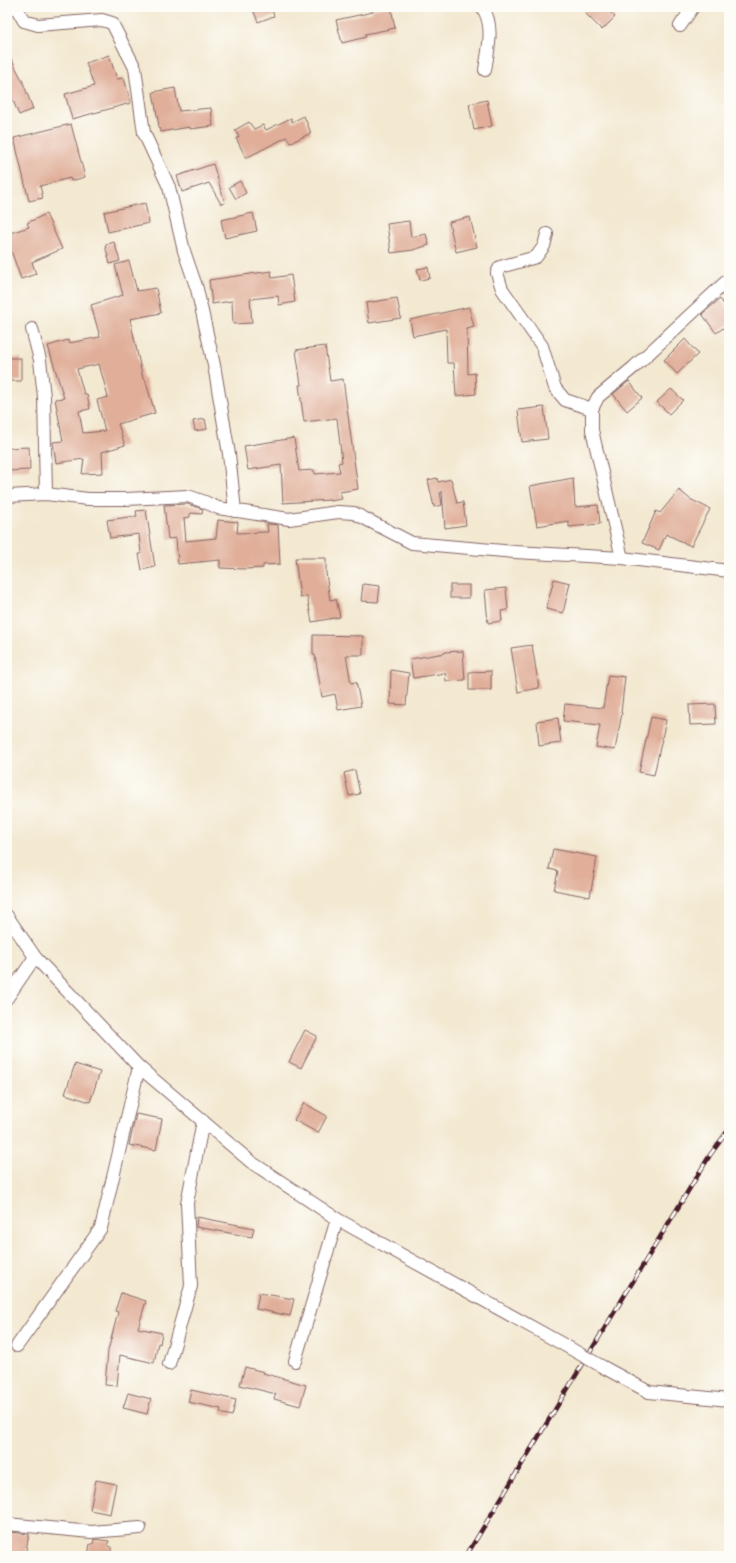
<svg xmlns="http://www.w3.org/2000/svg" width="736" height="1563" viewBox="0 0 736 1563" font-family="Vollkorn,serif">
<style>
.building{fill:#e0ae99;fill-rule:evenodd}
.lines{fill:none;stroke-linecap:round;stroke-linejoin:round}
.minor-casing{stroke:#856565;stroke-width:14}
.minor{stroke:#fff;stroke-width:12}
.rail-casing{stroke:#4a1f2b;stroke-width:4.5}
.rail{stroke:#fdfcf7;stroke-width:3;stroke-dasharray:9;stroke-linecap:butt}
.minor-bridge-casing{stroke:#856565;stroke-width:14;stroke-linecap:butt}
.minor-bridge{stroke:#fff;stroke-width:12}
</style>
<rect width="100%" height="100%" fill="#fdfcf7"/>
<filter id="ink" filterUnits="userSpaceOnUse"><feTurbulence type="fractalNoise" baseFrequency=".025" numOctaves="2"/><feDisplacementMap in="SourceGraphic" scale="8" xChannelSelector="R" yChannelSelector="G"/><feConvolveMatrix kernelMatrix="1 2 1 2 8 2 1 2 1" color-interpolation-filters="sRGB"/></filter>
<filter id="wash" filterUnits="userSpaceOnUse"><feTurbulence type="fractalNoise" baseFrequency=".012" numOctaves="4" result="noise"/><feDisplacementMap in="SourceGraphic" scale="16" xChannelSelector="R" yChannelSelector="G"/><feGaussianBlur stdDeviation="0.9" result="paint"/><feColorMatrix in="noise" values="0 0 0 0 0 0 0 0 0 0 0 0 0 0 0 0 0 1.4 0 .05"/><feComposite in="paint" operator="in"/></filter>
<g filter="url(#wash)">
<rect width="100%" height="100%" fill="#f3e8d0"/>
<g id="blocks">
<g class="building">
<polygon points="252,7 271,7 274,16 258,22"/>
<polygon points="387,7 391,7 395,28 365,34 366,37 342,43 336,20 373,12 372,9"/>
<polygon points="579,7 605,7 615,17 602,30"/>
<polygon points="7,51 22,80 33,109 19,115 7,86"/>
<polygon points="109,55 117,79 124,78 131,103 72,119 65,94 94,86 86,63"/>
<polygon points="175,88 179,111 211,108 213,126 190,129 190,127 160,132 153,92"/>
<polygon points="487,100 492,126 474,130 469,104"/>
<polygon points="304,116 311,133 290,143 287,137 246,158 236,138 239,137 235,130 249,122 254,129 263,125 266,130 291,118 292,122"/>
<polygon points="71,124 85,177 71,181 70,178 40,186 43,198 29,201 14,138"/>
<polygon points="213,164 225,203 221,204 209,183 182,192 177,176"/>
<polygon points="240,181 246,193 236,199 229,187"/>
<polygon points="145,203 149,223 108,232 104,212"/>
<polygon points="253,213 257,231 225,238 221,220"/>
<polygon points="46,214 62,249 32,262 36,274 21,279 7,239 7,234 29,227 27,223"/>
<polygon points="470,217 477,247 456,252 449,222"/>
<polygon points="409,221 411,237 426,234 429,245 413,250 391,253 387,224"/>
<polygon points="114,242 120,261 110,264 105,245"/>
<path d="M 129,261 L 137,291 L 156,288 L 161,313 L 130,319 L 143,379 L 145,379 L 155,413 L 118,424 L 125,445 L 102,452 L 103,473 L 82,474 L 84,459 L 56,463 L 53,442 L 63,441 L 55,399 L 64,398 L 48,346 L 68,340 L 69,343 L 100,337 L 91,305 L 123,295 L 115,265 ZM 99,364 L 108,397 L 97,400 L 105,431 L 83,433 L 79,411 L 90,409 L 87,394 L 84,394 L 77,369 Z"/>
<polygon points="428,267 430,278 420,280 417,269"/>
<polygon points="271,271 272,278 291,275 295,302 279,305 278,296 250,299 252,323 233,324 232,301 212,304 209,280"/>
<polygon points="397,298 401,318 369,323 366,303"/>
<polygon points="720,299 729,311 729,324 716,333 702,314"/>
<polygon points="469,307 474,327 467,329 468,374 475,373 476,394 456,396 454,363 447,363 446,329 413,336 410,320"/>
<polygon points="685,339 698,354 677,374 664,360"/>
<polygon points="325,346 330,381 343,379 358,489 340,492 342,499 330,501 330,500 283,503 281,465 248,470 244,446 294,438 299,471 314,470 315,474 340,472 338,463 342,462 337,418 304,422 299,385 301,385 296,350"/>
<rect x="7" y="358" width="14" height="23"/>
<polygon points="629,381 642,398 627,411 613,394"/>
<polygon points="671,389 683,400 669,414 657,402"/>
<polygon points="544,407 548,439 522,442 518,410"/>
<polygon points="205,419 207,429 195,431 193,421"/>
<polygon points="29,447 30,470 7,471 7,448"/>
<polygon points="437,478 438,482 451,479 457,503 463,502 466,525 445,528 442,492 440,492 442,505 434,507 428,480"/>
<polygon points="573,478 575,507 598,505 600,524 569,527 569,521 537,526 530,486"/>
<polygon points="679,490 690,499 710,509 691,546 666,534 659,550 642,543 656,511 660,513"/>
<polygon points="187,504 203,509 202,514 190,513 190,517 184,518 186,541 216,538 218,520 238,522 237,533 268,532 267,524 278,525 280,564 263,565 263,568 245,569 220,568 220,560 178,564 176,538 168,539 164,505"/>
<polygon points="146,510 155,567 142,570 139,554 141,554 139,534 110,538 107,520 137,516 136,511"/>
<polygon points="295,558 326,558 326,573 330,600 336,599 340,617 312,622 307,596 300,597"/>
<polygon points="554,579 570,583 563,613 546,609"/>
<polygon points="363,584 380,586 378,602 361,601"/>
<rect x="450" y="585" width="19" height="13"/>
<polygon points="506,588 508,610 501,611 502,621 488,623 485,590"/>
<polygon points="313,635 363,636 363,655 346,655 351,683 356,682 361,706 338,710 335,694 322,697 315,655 313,655"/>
<polygon points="532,645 539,688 518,692 511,648"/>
<polygon points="463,651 465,680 446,681 445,673 413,678 410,659 445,653 445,652"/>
<polygon points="391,670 409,673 406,705 390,704"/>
<polygon points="491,671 491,690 469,690 469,672"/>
<polygon points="608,675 625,677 621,713 622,713 615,750 596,747 600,725 563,721 565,704 603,708"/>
<polygon points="715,704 716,724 690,725 689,705"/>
<polygon points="651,717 666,720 654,775 639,772"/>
<polygon points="558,718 561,743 539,746 537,721"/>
<polygon points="355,770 360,794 349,796 344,773"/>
<polygon points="553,849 597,857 590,897 554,890 558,871 549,869"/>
<polygon points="305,1030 317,1036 301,1068 289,1062"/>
<polygon points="75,1064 100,1072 90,1102 65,1094"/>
<polygon points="304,1103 327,1116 318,1133 294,1120"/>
<polygon points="136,1114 162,1119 156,1150 129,1145"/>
<polygon points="197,1217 254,1228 252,1237 196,1227"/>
<polygon points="121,1293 146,1301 138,1328 162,1333 160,1344 158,1343 154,1363 120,1355 117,1386 105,1385 108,1351 118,1312 115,1311"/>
<polygon points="259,1293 294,1299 290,1316 256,1309"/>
<polygon points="245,1367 264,1372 263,1373 306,1385 300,1406 274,1399 276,1394 240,1385"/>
<polygon points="191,1390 236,1400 232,1416 220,1413 221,1409 188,1402"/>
<polygon points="128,1393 151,1399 147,1414 123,1408"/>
<polygon points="96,1480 116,1484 110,1514 90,1510"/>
<polygon points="9,1532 29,1534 25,1556 7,1556 7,1540"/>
<polygon points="94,1539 109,1541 108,1546 112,1547 110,1556 88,1556 90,1544 93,1544"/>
</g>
</g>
</g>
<g filter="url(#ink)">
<use href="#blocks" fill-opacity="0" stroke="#856565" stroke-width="1"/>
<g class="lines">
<defs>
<g id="minor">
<polyline points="16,7 24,21 38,25 102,20 112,23 135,68 144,133 169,187 184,251 197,289 214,365 229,454 235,511"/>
<path d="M 482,7 C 495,25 488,50 485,70"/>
<polyline points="680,26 693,7"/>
<polyline points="547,234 544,246 536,257 500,267 497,273 502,289 542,346 555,388 565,400 592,409"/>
<polyline points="32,329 40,360 44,397 46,494"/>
<polyline points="7,496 46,494 88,499 126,499 188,496 205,502 218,508 289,519 338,512 354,513 412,543 515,552 622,558 729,571"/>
<polyline points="622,558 592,430 592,409 598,397 634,367 729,279"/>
<polyline points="7,916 35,957 139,1067 251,1162 337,1219 566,1346"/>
<polyline points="7,998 35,957"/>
<polyline points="17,1346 101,1228 139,1067"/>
<polyline points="295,1361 337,1219"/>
<polyline points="169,1364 191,1286 187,1203 203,1121"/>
<polyline points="603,1367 649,1392 729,1400"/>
<polyline points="7,1524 91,1532 140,1528"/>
</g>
</defs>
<use href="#minor" class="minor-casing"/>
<use href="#minor" class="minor"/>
<defs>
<polyline id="rail" points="466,1556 710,1155 729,1129"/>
</defs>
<use href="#rail" class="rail-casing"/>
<use href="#rail" class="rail"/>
<defs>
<polyline id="minor-bridge" points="566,1346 603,1367"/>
</defs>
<use href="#minor-bridge" class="minor-bridge-casing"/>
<use href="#minor-bridge" class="minor-bridge"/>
</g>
</g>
<rect width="736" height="1563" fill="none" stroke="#fdfcf7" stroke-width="24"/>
</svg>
